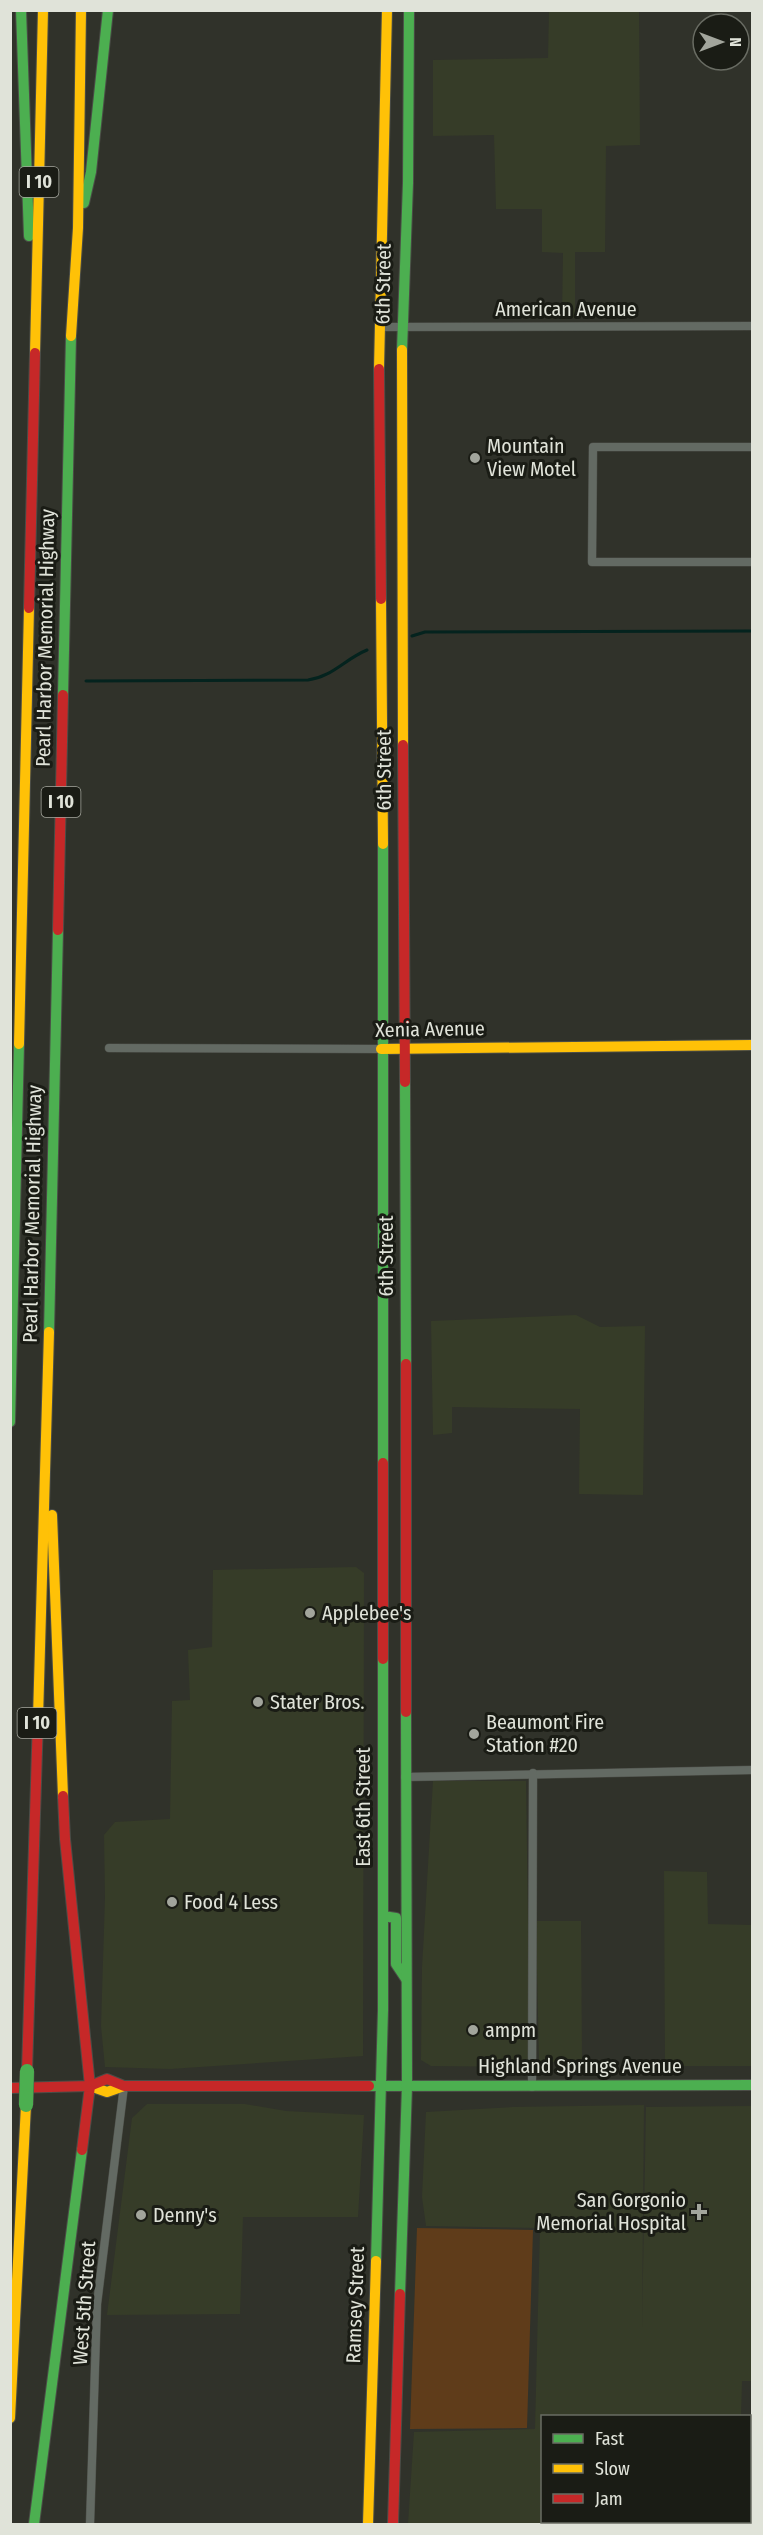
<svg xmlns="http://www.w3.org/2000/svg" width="763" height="2535" viewBox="0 0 763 2535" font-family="'Fira Sans Condensed',sans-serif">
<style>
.built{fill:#363c28}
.green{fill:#5f3c1a}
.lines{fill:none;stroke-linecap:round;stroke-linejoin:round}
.stream{stroke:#04231e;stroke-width:3}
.street-casing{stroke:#4b4d47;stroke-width:9}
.fast-casing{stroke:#4b4d47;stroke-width:12}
.slow-casing{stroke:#4b4d47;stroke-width:12}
.jam-casing{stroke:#4b4d47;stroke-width:12}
.street{stroke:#636a63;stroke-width:8}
.fast{stroke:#4caf50;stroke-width:10}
.slow{stroke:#ffc107;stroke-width:10}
.jam{stroke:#c62828;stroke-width:10}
.fast-bridge-casing{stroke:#4b4d47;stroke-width:15;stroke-linecap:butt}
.fast-bridge{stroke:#4caf50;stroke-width:14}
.poi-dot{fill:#a2a59c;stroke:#1a1c15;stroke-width:2}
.labels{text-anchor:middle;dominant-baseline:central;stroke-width:6;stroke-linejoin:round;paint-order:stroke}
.shield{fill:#1a1c15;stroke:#a5a79e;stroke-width:1.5}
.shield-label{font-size:18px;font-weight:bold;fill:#e0e3d9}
.street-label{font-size:20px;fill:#e0e3d9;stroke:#1a1c15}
.poi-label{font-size:20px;fill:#e0e3d9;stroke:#1a1c15;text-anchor:start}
</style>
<rect width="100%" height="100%" fill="#30322a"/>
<g class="built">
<polygon points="549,11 639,11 640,145 606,146 605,252 575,252 575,318 562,318 563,253 542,252 542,209 496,209 494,135 433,136 433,60 548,58"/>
<polygon points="576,1315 600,1327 645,1326 643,1495 579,1494 580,1409 452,1407 452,1433 433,1435 431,1321"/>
<polygon points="356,1567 364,1573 363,2056 170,2069 105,2067 101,2026 105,1897 104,1835 115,1822 170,1819 172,1701 190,1700 188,1650 212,1647 213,1570"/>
<polygon points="433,1781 526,1781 530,2067 431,2066 421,2060 422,1967"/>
<polygon points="664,1871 707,1872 708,1924 752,1925 752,2066 665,2066"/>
<polygon points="536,1921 581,1921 582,2062 539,2062"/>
<polygon points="147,2104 245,2104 286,2111 364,2115 358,2217 243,2217 240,2314 107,2315 132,2118"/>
<polygon points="644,2105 642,2329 646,2107 752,2106 752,2381 742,2381 741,2416 542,2416 542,2522 640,2522 639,2524 408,2524 414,2432 535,2429 540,2228 426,2226 422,2197 426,2112 513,2107"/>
<rect x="640" y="2522" width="99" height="2"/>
</g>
<polygon class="green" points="417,2228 533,2230 527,2428 410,2429"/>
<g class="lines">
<g class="stream">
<polyline points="412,636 425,632 752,631"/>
<path d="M 86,681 L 308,680 C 332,677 345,659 367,650"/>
</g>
<defs>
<g id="street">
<polyline points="379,327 752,326"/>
<polyline points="752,447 593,447 592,562 752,562"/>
<polyline points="109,1048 381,1049"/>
<polyline points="405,1777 752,1770"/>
<polyline points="532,2087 533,1773"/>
<polyline points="90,2524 97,2304 124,2086"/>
</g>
<g id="fast">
<polyline points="21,10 29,236"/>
<polyline points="84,203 91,172 108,10"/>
<polyline points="402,350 408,183 409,10"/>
<polyline points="63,695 71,336"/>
<polyline points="383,844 383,1463"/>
<polyline points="405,1082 406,1364"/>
<polyline points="49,1332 58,930"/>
<polyline points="10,1422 19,1044"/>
<polyline points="383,1916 396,1918 396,1964 406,1979"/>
<polyline points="369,2086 752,2085"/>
<polyline points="376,2261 383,2010 383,1659"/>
<polyline points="400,2294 407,2086 406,1712"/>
<polyline points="34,2524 82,2150"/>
</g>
<g id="slow">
<polyline points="71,336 78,228 81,10"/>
<polyline points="402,350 403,745"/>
<polyline points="35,353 43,10"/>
<polyline points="379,369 387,10"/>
<polyline points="381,599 383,844"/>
<polyline points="19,1044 29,608"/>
<polyline points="381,1049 752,1045"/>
<polyline points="52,1515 63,1796"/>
<polyline points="38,1718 49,1332"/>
<polyline points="90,2086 107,2092 124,2086"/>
<polyline points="10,2418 26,2105"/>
<polyline points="368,2524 376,2261"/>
</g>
<g id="jam">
<polyline points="379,369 381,599"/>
<polyline points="29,608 35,353"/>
<polyline points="403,745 405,1082"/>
<polyline points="58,930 63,695"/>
<polyline points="406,1364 406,1712"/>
<polyline points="383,1463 383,1659"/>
<polyline points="63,1796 65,1839 90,2086 82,2150"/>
<polyline points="27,2071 38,1718"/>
<polyline points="10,2088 90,2086 107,2079 124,2086 369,2086"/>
<polyline points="393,2524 400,2294"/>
</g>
</defs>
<use href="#street" class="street-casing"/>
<use href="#fast" class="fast-casing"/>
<use href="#slow" class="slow-casing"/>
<use href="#jam" class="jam-casing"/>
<use href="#street" class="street"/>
<use href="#fast" class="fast"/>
<use href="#slow" class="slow"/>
<use href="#jam" class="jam"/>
<defs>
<polyline id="fast-bridge" points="26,2105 27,2071"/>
</defs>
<use href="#fast-bridge" class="fast-bridge-casing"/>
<use href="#fast-bridge" class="fast-bridge"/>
</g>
<g class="poi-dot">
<circle cx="475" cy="458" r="6"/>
<circle cx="310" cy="1613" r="6"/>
<circle cx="258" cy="1702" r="6"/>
<circle cx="474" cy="1734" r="6"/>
<circle cx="172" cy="1902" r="6"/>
<circle cx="473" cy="2030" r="6"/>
<path d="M696 2203h6v6h6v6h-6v6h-6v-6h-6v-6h6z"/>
<circle cx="141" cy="2215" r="6"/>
</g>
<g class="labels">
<g class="shield">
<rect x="19.5" y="167" width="39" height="30" rx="4.5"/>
<rect x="41.5" y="787" width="39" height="30" rx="4.5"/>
<rect x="17.5" y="1708" width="39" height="30" rx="4.5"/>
</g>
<g class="shield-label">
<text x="39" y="182">I 10</text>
<text x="61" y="802">I 10</text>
<text x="37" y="1723">I 10</text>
</g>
<g class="street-label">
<text transform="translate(383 284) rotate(-89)">6th Street</text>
<text x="566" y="309">American Avenue</text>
<text transform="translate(45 638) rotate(-89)">Pearl Harbor Memorial Highway</text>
<text transform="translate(384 770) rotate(-90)">6th Street</text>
<text transform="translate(430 1029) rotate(-1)">Xenia Avenue</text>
<text transform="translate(32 1214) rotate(-89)">Pearl Harbor Memorial Highway</text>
<text transform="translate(386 1256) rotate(-90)">6th Street</text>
<text transform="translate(363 1807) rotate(-90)">East 6th Street</text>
<text x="580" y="2066">Highland Springs Avenue</text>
<text transform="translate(84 2303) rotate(-86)">West 5th Street</text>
<text transform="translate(355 2305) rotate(-88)">Ramsey Street</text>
</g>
<g class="poi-label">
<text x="487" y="446">Mountain<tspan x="487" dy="23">View Motel</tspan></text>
<text x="322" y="1613">Applebee's</text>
<text x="270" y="1702">Stater Bros.</text>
<text x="486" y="1722">Beaumont Fire<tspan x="486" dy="23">Station #20</tspan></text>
<text x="184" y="1902">Food 4 Less</text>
<text x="485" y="2030">ampm</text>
<text x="686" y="2200" text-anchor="end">San Gorgonio<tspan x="686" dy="23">Memorial Hospital</tspan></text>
<text x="153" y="2215">Denny's</text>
</g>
</g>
<rect width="763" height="2535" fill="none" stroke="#e0e3d9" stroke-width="24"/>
<rect x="541" y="2415" width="210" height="108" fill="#1a1c15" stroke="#696c63" stroke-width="1.5"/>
<rect x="553" y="2434" width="30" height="9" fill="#4caf50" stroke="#696c63" stroke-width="1.5"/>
<text x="595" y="2445" font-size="18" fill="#e0e3d9">Fast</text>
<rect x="553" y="2464" width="30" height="9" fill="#ffc107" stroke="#696c63" stroke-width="1.5"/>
<text x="595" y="2475" font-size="18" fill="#e0e3d9">Slow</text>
<rect x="553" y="2494" width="30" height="9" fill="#c62828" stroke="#696c63" stroke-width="1.5"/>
<text x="595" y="2505" font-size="18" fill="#e0e3d9">Jam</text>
<g transform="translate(721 42) rotate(90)"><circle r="28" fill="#1a1c15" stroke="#696c63" stroke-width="1.5"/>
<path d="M0-4.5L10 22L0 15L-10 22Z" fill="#a2a59c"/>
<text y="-9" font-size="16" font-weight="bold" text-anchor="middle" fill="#e0e3d9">N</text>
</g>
</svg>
